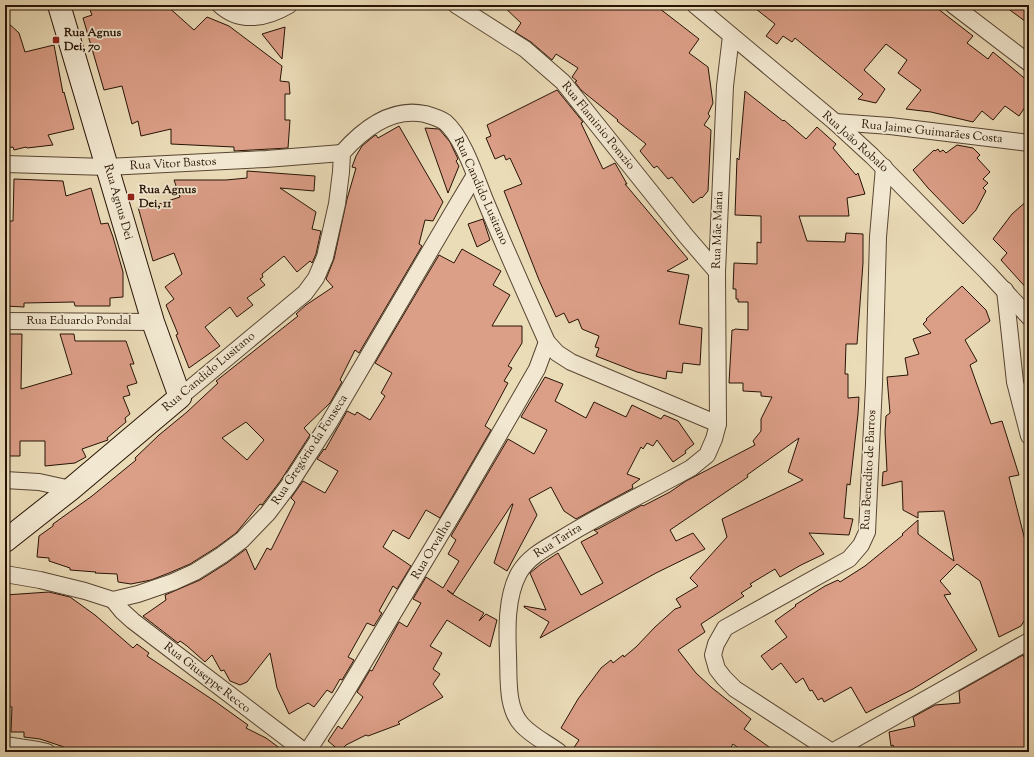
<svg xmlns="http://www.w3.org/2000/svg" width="1034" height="757" viewBox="0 0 1034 757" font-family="'Sorts Mill Goudy',serif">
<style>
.building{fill:#db9e87;stroke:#271305;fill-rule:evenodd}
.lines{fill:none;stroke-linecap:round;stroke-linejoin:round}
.street-casing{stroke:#584532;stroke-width:18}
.secondary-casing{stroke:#271305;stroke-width:24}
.street{stroke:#f2e8d1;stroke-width:16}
.secondary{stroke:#f2e8d1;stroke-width:22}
.poi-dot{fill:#8f2418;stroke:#f2e8d1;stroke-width:1.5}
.labels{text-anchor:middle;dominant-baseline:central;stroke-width:3.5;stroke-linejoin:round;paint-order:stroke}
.poi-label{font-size:12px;font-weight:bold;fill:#271305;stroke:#f2e8d1;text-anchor:start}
.street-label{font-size:12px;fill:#271305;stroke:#f2e8d1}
</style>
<rect width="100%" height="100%" fill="#ebdcb8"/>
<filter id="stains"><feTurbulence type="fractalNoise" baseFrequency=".005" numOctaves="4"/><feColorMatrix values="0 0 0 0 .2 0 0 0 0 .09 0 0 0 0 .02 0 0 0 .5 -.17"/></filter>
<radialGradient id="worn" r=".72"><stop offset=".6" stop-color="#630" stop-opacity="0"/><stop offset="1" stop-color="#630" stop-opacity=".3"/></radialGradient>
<g class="building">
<polygon points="88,5 166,5 194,30 207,17 229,26 282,66 280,81 289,82 290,94 285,94 285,120 290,120 288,148 234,151 234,147 171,144 171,129 141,136 138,121 132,124 122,86 104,90 83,18 92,15"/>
<polygon points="502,5 655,5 699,39 689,53 708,67 713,103 708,114 710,116 704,125 711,130 708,191 702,198 701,197 693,203 672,177 668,179 657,166 654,168 640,151 646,144 617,121 618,120 581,90 575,82 577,81 572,77 578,68 556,54 552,60 531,42 515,32 521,23"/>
<polygon points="751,5 933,5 973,36 967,43 988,59 993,52 1029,82 1029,101 1019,116 1005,106 993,120 982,111 973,122 931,112 906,109 921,90 898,73 907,60 886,44 864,70 885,89 876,103 858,99 863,94 795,38 792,42 783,36 777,44 766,36 775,24"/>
<polygon points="1003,5 1029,5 1029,24"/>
<polygon points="5,20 19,33 25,52 54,45 63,93 64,92 74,129 48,135 53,145 27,148 26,147 14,150 13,147 5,148"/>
<polygon points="285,27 282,59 262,34"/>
<polygon points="557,90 583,122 581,123 603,169 615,163 627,184 625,184 688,259 667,271 689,275 679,324 702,328 700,365 683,363 682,373 667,371 666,379 637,372 596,356 599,348 595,347 599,336 582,329 578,319 569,323 564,313 556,317 539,280 504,191 522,184 510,158 506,160 504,155 495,159 486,138 491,136 487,125"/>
<polygon points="745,91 783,121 784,120 806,139 817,127 836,144 833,148 856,175 858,173 865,194 847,198 849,216 799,216 807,241 845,242 846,233 863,234 863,263 857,344 846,344 845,374 848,374 848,398 859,397 858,414 850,485 847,484 844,518 853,519 849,535 809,533 824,554 801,565 780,577 775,569 750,584 752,586 741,593 744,596 701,624 705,632 678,650 696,673 711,687 751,719 744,729 776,752 744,752 733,744 728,752 571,752 579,740 561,728 578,699 601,668 611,660 613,663 623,655 624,657 636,647 655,627 675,609 681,607 676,599 698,586 690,578 727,537 722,519 803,480 788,472 799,438 747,475 748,477 670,530 676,541 693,533 705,549 656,573 540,638 549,622 524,607 524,606 546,610 530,573 541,564 558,553 581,595 603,583 581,542 598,533 594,530 598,529 642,505 643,506 670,492 686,481 755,445 753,441 761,431 761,419 772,397 761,396 761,392 743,391 743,383 729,383 732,330 734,330 735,329 748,330 748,302 738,302 738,299 736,299 736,289 733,289 734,263 757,264 757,242 761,243 761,216 735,215 737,158 739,160"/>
<path d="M 399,126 L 443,202 L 433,221 L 425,220 L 419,244 L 422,246 L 359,353 L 355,350 L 340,380 L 342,382 L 330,403 L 304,428 L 310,435 L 281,480 L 262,505 L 260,504 L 236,533 L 217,547 L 190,564 L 169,573 L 151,580 L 131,584 L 118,582 L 117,574 L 95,573 L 96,572 L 70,570 L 70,568 L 49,561 L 49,558 L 37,557 L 39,536 L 53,526 L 53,524 L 92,496 L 136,460 L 135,458 L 159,435 L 187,412 L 218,383 L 216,381 L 298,316 L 296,314 L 306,305 L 333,287 L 326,279 L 334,259 L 347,199 L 356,168 L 352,167 L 356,156 L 362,146 L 374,136 L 376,135 L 378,138 ZM 246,422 L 264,440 L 247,460 L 222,438 Z"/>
<polygon points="425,128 439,129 450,142 458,159 456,161 459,166 448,193"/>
<polygon points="957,145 973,148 980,155 977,158 990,172 983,179 988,183 983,188 986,191 976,210 963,224 928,188 913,170 934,150 935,151 938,149 940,152 943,150 946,153"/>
<polygon points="247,171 315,176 314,191 280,188 316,212 312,229 321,231 316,254 312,263 310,261 297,272 284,256 262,274 263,277 260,279 265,285 247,298 253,305 237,317 230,307 205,327 220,346 189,368 176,335 178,334 166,305 174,299 165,287 182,274 174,253 153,261 138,207 150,207 180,197 174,180 226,180 247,178"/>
<polygon points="14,179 63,181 66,196 91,188 101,224 108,223 113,237 123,272 123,297 110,298 110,306 75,306 74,302 24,303 24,307 5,306 5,221 13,221"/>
<polygon points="1029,199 1029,291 1001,260 1007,253 993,239 1012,214"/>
<polygon points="483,219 490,240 477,247 468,224"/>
<polygon points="462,249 501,271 493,285 510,295 492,326 522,326 522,343 508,366 512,368 504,381 508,383 485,426 491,430 440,518 426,510 409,539 393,530 383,547 411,566 397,589 393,586 379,611 382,613 374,626 367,623 348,657 354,660 342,680 340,679 332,693 327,690 314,707 308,703 289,714 277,688 270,653 247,682 240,685 230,681 224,670 221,671 212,655 205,662 187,646 180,641 178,643 143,616 166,600 165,595 200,580 227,563 246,549 255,570 267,548 271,550 295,502 291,498 303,481 325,493 338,471 317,459 324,449 325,450 347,411 355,415 357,412 370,420 385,396 381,393 392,373 375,363 439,255 454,263"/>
<polygon points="962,286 986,310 990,321 965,340 977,361 970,365 991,424 1002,421 1019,475 1009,477 1029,556 1029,613 1021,626 999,637 980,581 957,564 940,581 951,594 944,595 977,650 913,689 866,713 851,687 824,702 822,698 818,700 812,690 810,691 803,678 796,683 781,663 772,670 761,656 787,637 775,621 796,606 795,605 825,586 838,580 840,582 865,566 903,535 902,534 918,520 918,534 954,561 944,511 918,512 918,518 903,510 902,481 882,486 883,472 887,471 885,432 886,416 890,413 887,377 908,375 905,358 919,354 913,339 931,333 923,324 927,320 926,319"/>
<polygon points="5,334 22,334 21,389 72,374 60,334 74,334 75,341 126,341 134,364 130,364 137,383 127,386 130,395 123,397 130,414 125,418 126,422 107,438 108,440 82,449 86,457 75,463 45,466 45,441 20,441 20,456 5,456"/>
<polygon points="545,377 563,384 555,401 586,418 594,402 626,417 632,405 661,419 664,415 678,421 694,444 685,451 686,453 673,462 657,440 653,446 647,443 643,449 641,447 627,474 640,479 632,485 633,488 576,519 564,511 551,487 529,499 537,515 507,571 494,563 513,504 512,504 453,594 447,590 452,594 484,613 479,621 486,614 497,620 490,647 447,620 430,646 442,653 433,669 440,674 433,684 443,697 398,722 400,724 368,736 366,735 346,745 340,751 328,741 338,726 342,729 363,697 357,692 370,670 372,671 399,622 407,627 421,603 413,599 426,577 443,588 459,561 448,554 456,540 451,536 508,439 534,454 547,430 521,417"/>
<polygon points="49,592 70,597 95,615 133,648 137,644 149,653 147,656 216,702 248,725 246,728 266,738 285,752 75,752 61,746 40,739 24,737 24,732 11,732 12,707 5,706 5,595"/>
<polygon points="1023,655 1029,666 1029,752 895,752 893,745 891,746 889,732 915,726 913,717 935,705 960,703 959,691"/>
</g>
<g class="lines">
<defs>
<g id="street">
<path d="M 220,5 C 241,24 267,18 289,5"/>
<polyline points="456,5 525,49 563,82 686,236 717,272"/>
<polyline points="695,5 835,122 872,156 987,272 1029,317"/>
<polyline points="953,5 1029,63"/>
<polyline points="835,122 890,126 1029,143"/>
<polyline points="5,164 107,167 266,159 342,153"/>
<polyline points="1005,290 1015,382 1029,436"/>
<polyline points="5,321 153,322"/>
<path d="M 180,397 L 305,293 L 316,278 L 325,257 L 337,204 L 341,172 L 342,153 C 363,129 392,107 425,114 C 432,116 439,118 445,122 C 463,137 476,178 485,200 C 505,248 526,295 547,342 L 557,353 L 571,362 L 718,424"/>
<polyline points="5,480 39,482 71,489"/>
<polyline points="5,574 40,580 85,591 113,600 138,594 173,582 195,572 222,555 242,540 268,513 289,485 329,423 457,205 475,175"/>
<polyline points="113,600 122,611 133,621 305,752"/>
<polyline points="5,745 38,750 47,752"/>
<polyline points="307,752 343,697 463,497 537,369 547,342"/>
<path d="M 559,752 C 547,743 532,736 522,725 C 506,708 509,678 508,656 C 507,629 506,597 519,573 C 529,556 546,548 561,539 C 603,513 648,492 691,468 L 707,455 L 714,439 L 718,424 L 717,272 L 725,86 L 731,36"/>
<polyline points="832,752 735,689 724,678 717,669 713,655 716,644 725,628 849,559 861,545 867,532 874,384 878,237 884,167"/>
<polyline points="832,752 1029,641"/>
</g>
<polyline id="secondary" points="5,541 71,489 180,397 153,322 59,5"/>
</defs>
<use href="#street" class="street-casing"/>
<use href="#secondary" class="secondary-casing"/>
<use href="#street" class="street"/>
<use href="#secondary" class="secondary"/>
</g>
<g class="poi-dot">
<rect x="52" y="36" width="8" height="8" rx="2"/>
<rect x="127" y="193" width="8" height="8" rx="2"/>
</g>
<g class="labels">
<g class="poi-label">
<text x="64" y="33">Rua Agnus<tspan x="64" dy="14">Dei, 70</tspan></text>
<text x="139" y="190">Rua Agnus<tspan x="139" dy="14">Dei, 11</tspan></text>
</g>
<g class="street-label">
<text transform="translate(598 126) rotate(51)">Rua Flaminio Pomzio</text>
<text transform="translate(932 132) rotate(6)">Rua Jaime Guimarães Costa</text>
<text transform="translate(855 142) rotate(42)">Rua João Robalo</text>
<text transform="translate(173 164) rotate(-3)">Rua Vitor Bastos</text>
<text transform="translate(481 191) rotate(66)">Rua Candido Lusitano</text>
<text transform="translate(118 202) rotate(74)">Rua Agnus Dei</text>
<text transform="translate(718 230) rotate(-88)">Rua Mãe Maria</text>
<text x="79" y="321">Rua Eduardo Pondal</text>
<text transform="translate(209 372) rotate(-40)">Rua Candido Lusitano</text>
<text transform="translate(310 450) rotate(-57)">Rua Gregório da Fonseca</text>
<text transform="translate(869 470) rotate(-87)">Rua Benedito de Barros</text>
<text transform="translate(558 541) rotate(-32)">Rua Tarira</text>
<text transform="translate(432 550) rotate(-59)">Rua Orvalho</text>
<text transform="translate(207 678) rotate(38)">Rua Giuseppe Recco</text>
</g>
</g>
<rect width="1034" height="757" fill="none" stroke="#ebdcb8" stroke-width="20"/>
<rect x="6" y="6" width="1022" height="745" fill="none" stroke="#271305" stroke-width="2"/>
<rect x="10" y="10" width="1014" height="737" fill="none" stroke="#271305"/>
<rect width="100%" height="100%" filter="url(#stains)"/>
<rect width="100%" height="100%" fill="url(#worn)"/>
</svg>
